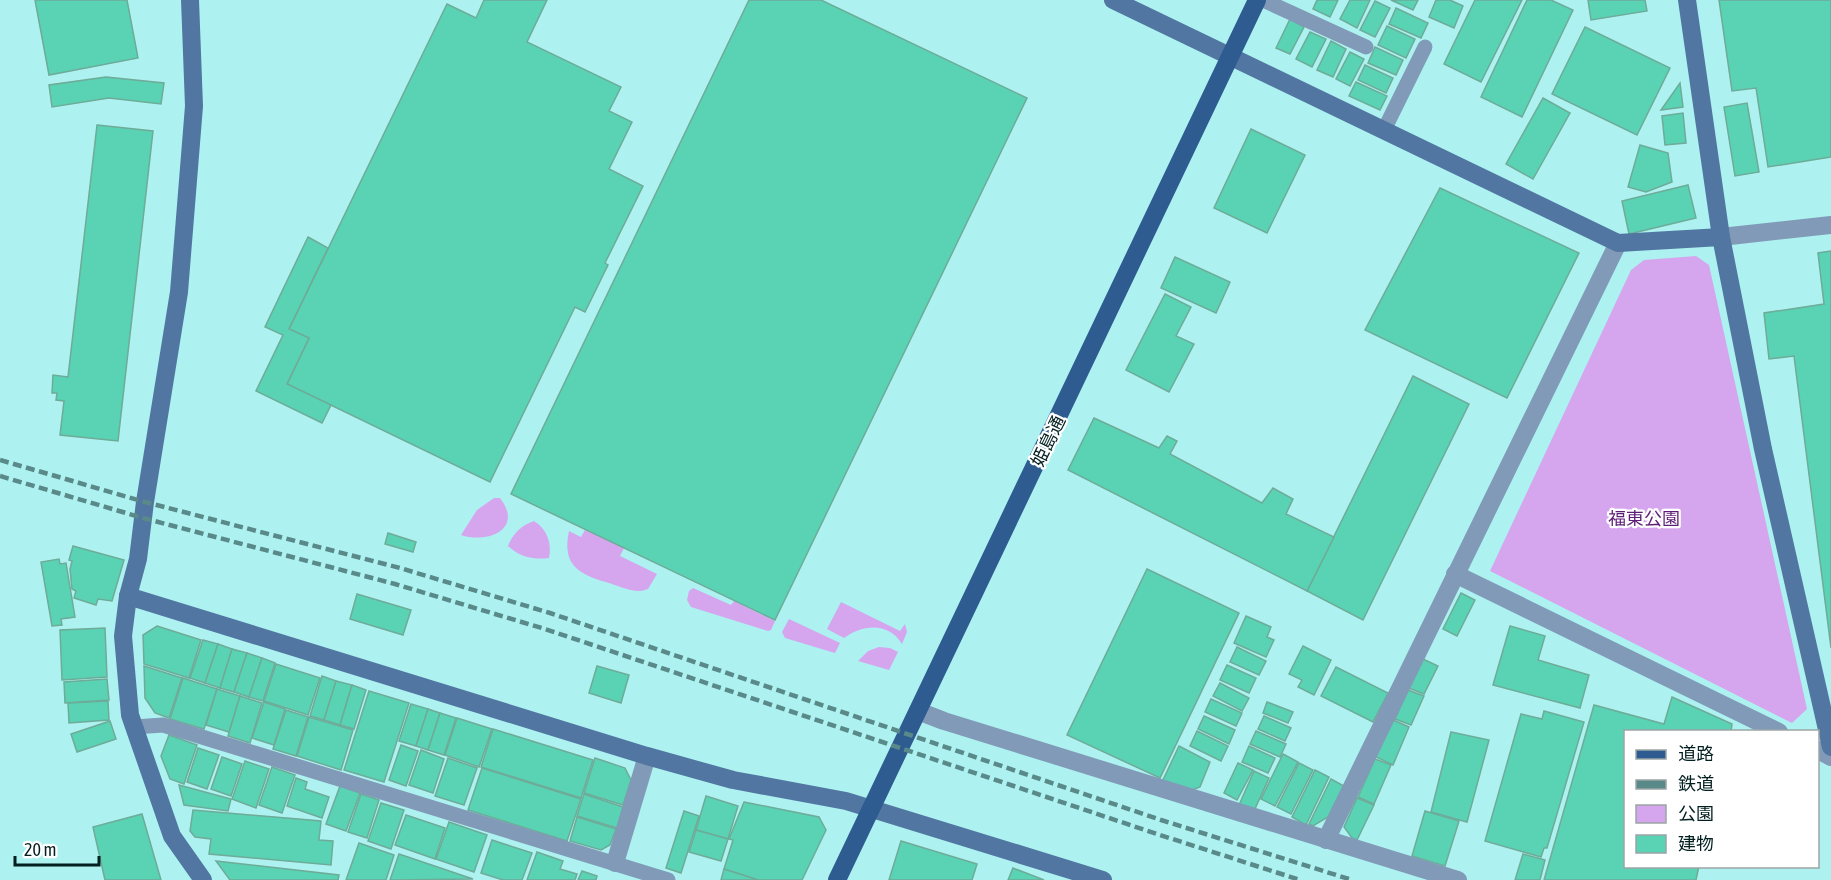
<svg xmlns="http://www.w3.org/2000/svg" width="1831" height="880" viewBox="0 0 1831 880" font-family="'Asap Condensed','Noto Sans JP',sans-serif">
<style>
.green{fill:#d5a5ee}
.building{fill:#59d3b4;stroke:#6eab99;stroke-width:1.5}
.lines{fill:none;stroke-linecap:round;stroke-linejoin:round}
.lane{stroke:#819ab8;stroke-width:15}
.street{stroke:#819ab8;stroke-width:18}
.secondary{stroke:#5176a2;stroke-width:18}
.primary{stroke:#2e5c91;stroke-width:18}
.rail{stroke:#598a89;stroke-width:4.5;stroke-dasharray:9 4.5;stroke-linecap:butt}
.labels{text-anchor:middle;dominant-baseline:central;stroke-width:4.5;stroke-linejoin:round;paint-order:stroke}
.street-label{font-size:18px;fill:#031f1f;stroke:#fff}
.park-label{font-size:18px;fill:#5c1e76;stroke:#fff}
</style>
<rect width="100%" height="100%" fill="#adf2f0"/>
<g class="green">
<polygon points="1696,256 1709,265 1807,709 1792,723 1490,571 1631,270 1644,260"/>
<path d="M 494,498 L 500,498 C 524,529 488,544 461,535 L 477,510 Z"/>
<path d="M 534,521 C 547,529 552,543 549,558 C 533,560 520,557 508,546 C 513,533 522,525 534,521 Z"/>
<path d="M 585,530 L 624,548 L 620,556 L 657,574 L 648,589 C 636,594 624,588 612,584 C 582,575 561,568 569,531 L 581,537 Z"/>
<polygon points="693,588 731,605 734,601 775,621 771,630 768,631 691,607 687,600 689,591"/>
<path d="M 841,602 L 900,631 L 905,624 L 907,632 L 902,644 C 889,622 863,624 844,638 L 827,629 Z"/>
<polygon points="789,619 840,643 835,653 785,638 782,632"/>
<polygon points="879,647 890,648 898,652 889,670 858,661 868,651"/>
</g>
<g class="building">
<polygon points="35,0 127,0 138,58 49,75"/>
<polygon points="484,0 547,0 527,42 621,87 609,111 632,122 609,169 643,186 605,263 608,265 585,312 575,307 490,482 287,384 309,338 289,329 447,4 476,18"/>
<polygon points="749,0 821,0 1027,98 775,620 511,494"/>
<polygon points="1317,0 1338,0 1330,17 1313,9"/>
<polygon points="1350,0 1370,0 1357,28 1340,19"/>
<polygon points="1391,0 1418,0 1413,10"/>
<polygon points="1436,0 1450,0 1463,6 1454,28 1429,17"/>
<polygon points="1475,0 1522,0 1481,82 1444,64"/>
<polygon points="1527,0 1551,0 1573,10 1522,117 1481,97"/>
<polygon points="1588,0 1645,0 1647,11 1591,20"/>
<polygon points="1719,0 1831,0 1831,157 1768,167 1756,88 1732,91"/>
<polygon points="1375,1 1390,8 1375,37 1360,30"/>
<polygon points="1396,8 1428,23 1421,38 1389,24"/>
<polygon points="1290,19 1304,27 1290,54 1276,48"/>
<polygon points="1387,26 1415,39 1406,58 1378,45"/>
<polygon points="1585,27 1670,68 1637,135 1552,94"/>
<polygon points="1310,32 1326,39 1312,67 1296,59"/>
<polygon points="1331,41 1346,49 1333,77 1317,70"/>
<polygon points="1375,47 1403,60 1396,75 1368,63"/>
<polygon points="1350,52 1364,59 1350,86 1336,79"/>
<polygon points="1365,65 1393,78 1386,93 1358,80"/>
<polygon points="106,77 164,83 161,104 109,98 52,107 49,85"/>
<polygon points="1356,82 1387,96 1380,110 1349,96"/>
<polygon points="1680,83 1683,107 1661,110"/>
<polygon points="1543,98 1570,113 1533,179 1506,164"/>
<polygon points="1747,103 1759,172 1735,176 1724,107"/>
<polygon points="1683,113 1686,143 1665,145 1662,116"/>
<polygon points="97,125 153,131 118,441 60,435 64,401 56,400 57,393 52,393 53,375 68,377"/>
<polygon points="1251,129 1305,155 1267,233 1214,208"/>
<polygon points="1640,145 1668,153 1672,182 1646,192 1628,187"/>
<polygon points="1688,185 1696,218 1629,234 1622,201"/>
<polygon points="1440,188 1579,253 1507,398 1365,330"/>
<polygon points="308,237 328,248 289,329 309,338 287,384 331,405 322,423 256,391 283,335 265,327"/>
<polygon points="1831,251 1831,648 1794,356 1769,359 1764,313 1824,304 1818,253"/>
<polygon points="1175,257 1230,282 1216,313 1161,288"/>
<polygon points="1165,294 1191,307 1176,336 1194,344 1169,392 1126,370"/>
<polygon points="1413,376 1469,404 1363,620 1307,591"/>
<polygon points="1094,418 1159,448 1167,436 1177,441 1170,454 1262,503 1273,488 1293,499 1286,514 1334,537 1307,591 1068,470"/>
<polygon points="388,533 416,542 413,552 385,544"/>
<polygon points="73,546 124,560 112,601 98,599 96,605 74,598 76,591 72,589 70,569 72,561 69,560"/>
<polygon points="59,559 60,564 66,563 75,617 61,619 62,625 52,626 41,562"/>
<polygon points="1147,569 1239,613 1160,778 1067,735"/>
<polygon points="1461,593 1475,600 1457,636 1443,629"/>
<polygon points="357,594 411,610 403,635 350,619"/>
<polygon points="1246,616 1271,627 1267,637 1274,640 1266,657 1234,643"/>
<polygon points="157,626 201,640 189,678 144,664 143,635"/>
<polygon points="1510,626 1545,636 1538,660 1589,675 1580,708 1493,685"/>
<polygon points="105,628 107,677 62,680 60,630"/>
<polygon points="203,640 218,644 205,683 190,678"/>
<polygon points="218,644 232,649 220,688 205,683"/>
<polygon points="1303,646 1331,660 1314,695 1298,687 1302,680 1289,674"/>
<polygon points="1237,647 1266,661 1259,675 1230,662"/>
<polygon points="232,649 247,653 234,692 220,688"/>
<polygon points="247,653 262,658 249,697 234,692"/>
<polygon points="262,658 275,663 263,701 249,697"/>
<polygon points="1423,659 1438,666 1424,694 1409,688"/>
<polygon points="276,664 320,678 308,715 264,701"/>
<polygon points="1227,665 1256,678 1249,693 1220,680"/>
<polygon points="144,666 182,678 169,718 155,713 145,698"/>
<polygon points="597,666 629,675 621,703 589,693"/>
<polygon points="1336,667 1388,693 1373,722 1321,696"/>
<polygon points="322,676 336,681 324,720 310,716"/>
<polygon points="183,678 217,689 204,729 170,719"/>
<polygon points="107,679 109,700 65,703 64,682"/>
<polygon points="336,681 352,685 340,725 324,720"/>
<polygon points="1220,683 1249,698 1242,711 1213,696"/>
<polygon points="352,685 366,690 354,729 340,725"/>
<polygon points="217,689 240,696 229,732 206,725"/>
<polygon points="1408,690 1424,696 1411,725 1395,719"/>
<polygon points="369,691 409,703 384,782 344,770"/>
<polygon points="240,696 262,703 250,743 228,736"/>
<polygon points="1672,697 1732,724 1731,732 1626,732 1626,866 1699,866 1696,880 1544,880 1594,705 1664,724"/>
<polygon points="1211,699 1242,713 1236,726 1205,712"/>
<polygon points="108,701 109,720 69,723 68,703"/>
<polygon points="264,702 285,709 274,745 252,738"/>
<polygon points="1267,702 1293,712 1288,723 1263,713"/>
<polygon points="411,704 428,709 416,746 399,741"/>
<polygon points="428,709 440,713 428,750 416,746"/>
<polygon points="286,710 308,717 296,756 273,749"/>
<polygon points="1544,711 1584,722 1547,848 1544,848 1541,857 1485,841 1521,714 1542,719"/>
<polygon points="440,713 456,718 444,755 428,750"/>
<polygon points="1204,716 1235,730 1229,744 1198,729"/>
<polygon points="1264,716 1291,728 1285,741 1258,729"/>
<polygon points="309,717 353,730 341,770 297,756"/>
<polygon points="457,718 492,729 479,767 445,755"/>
<polygon points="1393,720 1409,727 1393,765 1376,757"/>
<polygon points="110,721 116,739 77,752 71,734"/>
<polygon points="493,729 593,760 581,798 481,767"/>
<polygon points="1197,731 1228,746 1221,761 1190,746"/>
<polygon points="1256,731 1286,744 1280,757 1250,744"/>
<polygon points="1451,732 1489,740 1467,822 1431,812"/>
<polygon points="169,735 197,745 184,784 170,779 161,756"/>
<polygon points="401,745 418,751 406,786 389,780"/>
<polygon points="1179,746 1210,762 1200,787 1187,792 1162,782"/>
<polygon points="1249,746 1275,758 1268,773 1242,762"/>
<polygon points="198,748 219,755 207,789 187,782"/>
<polygon points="421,750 444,759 433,793 409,785"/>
<polygon points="1283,754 1298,762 1275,806 1261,799"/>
<polygon points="222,757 242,764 231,796 211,789"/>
<polygon points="448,758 477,768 464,805 435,796"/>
<polygon points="595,758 625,768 631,780 623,805 584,793"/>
<polygon points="1375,759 1391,765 1374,804 1358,797"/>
<polygon points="245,761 269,769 256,808 232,799"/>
<polygon points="1238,763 1253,770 1237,800 1224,793"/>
<polygon points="1299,763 1313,770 1291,814 1277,807"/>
<polygon points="272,767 295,775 282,813 259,805"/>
<polygon points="482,768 581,799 567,841 468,810"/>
<polygon points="1315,770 1329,777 1306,825 1292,817"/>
<polygon points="1254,771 1269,778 1254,811 1239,805"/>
<polygon points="296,778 307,782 305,789 329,797 322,818 287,806"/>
<polygon points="1331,779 1344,786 1328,817 1313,826 1309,824"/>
<polygon points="179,785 231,799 228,811 184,805"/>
<polygon points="340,786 360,793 346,831 326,824"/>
<polygon points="361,794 379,800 367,838 348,832"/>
<polygon points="584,794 623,807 617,828 577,816"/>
<polygon points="706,796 738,806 728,839 696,830"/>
<polygon points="1357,798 1374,805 1357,840 1352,838 1344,827"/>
<polygon points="744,802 819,817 826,830 802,880 758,880 724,869 733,840 729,839"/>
<polygon points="381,803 404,810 391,849 368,841"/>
<polygon points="193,810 321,821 319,840 333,841 331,865 209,854 211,839 195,837 190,831"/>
<polygon points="684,811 699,816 681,873 666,868"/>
<polygon points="1425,811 1459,821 1445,866 1412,856"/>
<polygon points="142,814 161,880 105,880 93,827"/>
<polygon points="406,815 445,828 435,859 395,845"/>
<polygon points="577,817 616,829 610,845 601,850 570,841"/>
<polygon points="449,822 487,835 474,872 436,859"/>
<polygon points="696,830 728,839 721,861 689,852"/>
<polygon points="492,840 532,853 522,880 503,880 481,873"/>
<polygon points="901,841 977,864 972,880 889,880"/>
<polygon points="359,843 394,855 386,880 346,880"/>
<polygon points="537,852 563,861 560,869 577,874 575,880 527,880"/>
<polygon points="399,854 473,879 390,880"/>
<polygon points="1523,854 1545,860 1540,880 1515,880"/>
<polygon points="216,861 339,875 338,880 230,880"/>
<polygon points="1013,868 1044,880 1008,880"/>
<polygon points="724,869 758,880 721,880"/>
<polygon points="582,871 597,876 596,880 578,880"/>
</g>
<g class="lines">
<g class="lane">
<polyline points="1263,0 1366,47"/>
<polyline points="1384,130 1425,47"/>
<polyline points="134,727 163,725 668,880"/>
</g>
<g class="street">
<polyline points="1721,237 1831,225"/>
<polyline points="1455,574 1779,732"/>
<polyline points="918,711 944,721 1458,880"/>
<polyline points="1818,750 1831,757"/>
<polyline points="1326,840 1618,243"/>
<polyline points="615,863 647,756"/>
</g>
<g class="secondary">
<polyline points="190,0 194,106 179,292 145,502 138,559 128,596 123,636 130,715 172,836 203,880"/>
<polyline points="1113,0 1618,243 1721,237"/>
<polyline points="1687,0 1721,237 1763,449 1831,747"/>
<polyline points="128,596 647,756 733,780 846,801 1103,880"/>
</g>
<polyline class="primary" points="837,880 1257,0"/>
<g class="rail">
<polyline points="0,460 145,502 400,568 550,613 1161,820 1352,880"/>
<polyline points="0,476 143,518 395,584 545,629 1157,834 1300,880"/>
</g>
</g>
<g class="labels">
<g class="street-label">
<text transform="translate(1048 441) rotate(-64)">姫島通</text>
</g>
<g class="park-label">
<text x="1644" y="518">福東公園</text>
</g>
</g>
<rect x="1624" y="730" width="195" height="138" fill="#ffffff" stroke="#9aa5a5" stroke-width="1.5"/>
<rect x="1636" y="750" width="30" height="9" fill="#2e5c91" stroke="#9aa5a5" stroke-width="1.5"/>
<text x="1678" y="760" font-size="18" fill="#031f1f">道路</text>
<rect x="1636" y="780" width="30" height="9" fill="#598a89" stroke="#9aa5a5" stroke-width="1.5"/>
<text x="1678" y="790" font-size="18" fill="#031f1f">鉄道</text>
<rect x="1636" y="805" width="30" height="18" fill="#d5a5ee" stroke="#9aa5a5" stroke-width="1.5"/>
<text x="1678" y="820" font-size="18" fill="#031f1f">公園</text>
<rect x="1636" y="835" width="30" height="18" fill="#59d3b4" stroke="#9aa5a5" stroke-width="1.5"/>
<text x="1678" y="850" font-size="18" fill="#031f1f">建物</text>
<path d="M15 856v9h84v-9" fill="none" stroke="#031f1f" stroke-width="3"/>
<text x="24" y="856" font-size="18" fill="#031f1f" stroke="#ffffff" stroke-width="4.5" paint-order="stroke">20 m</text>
</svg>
